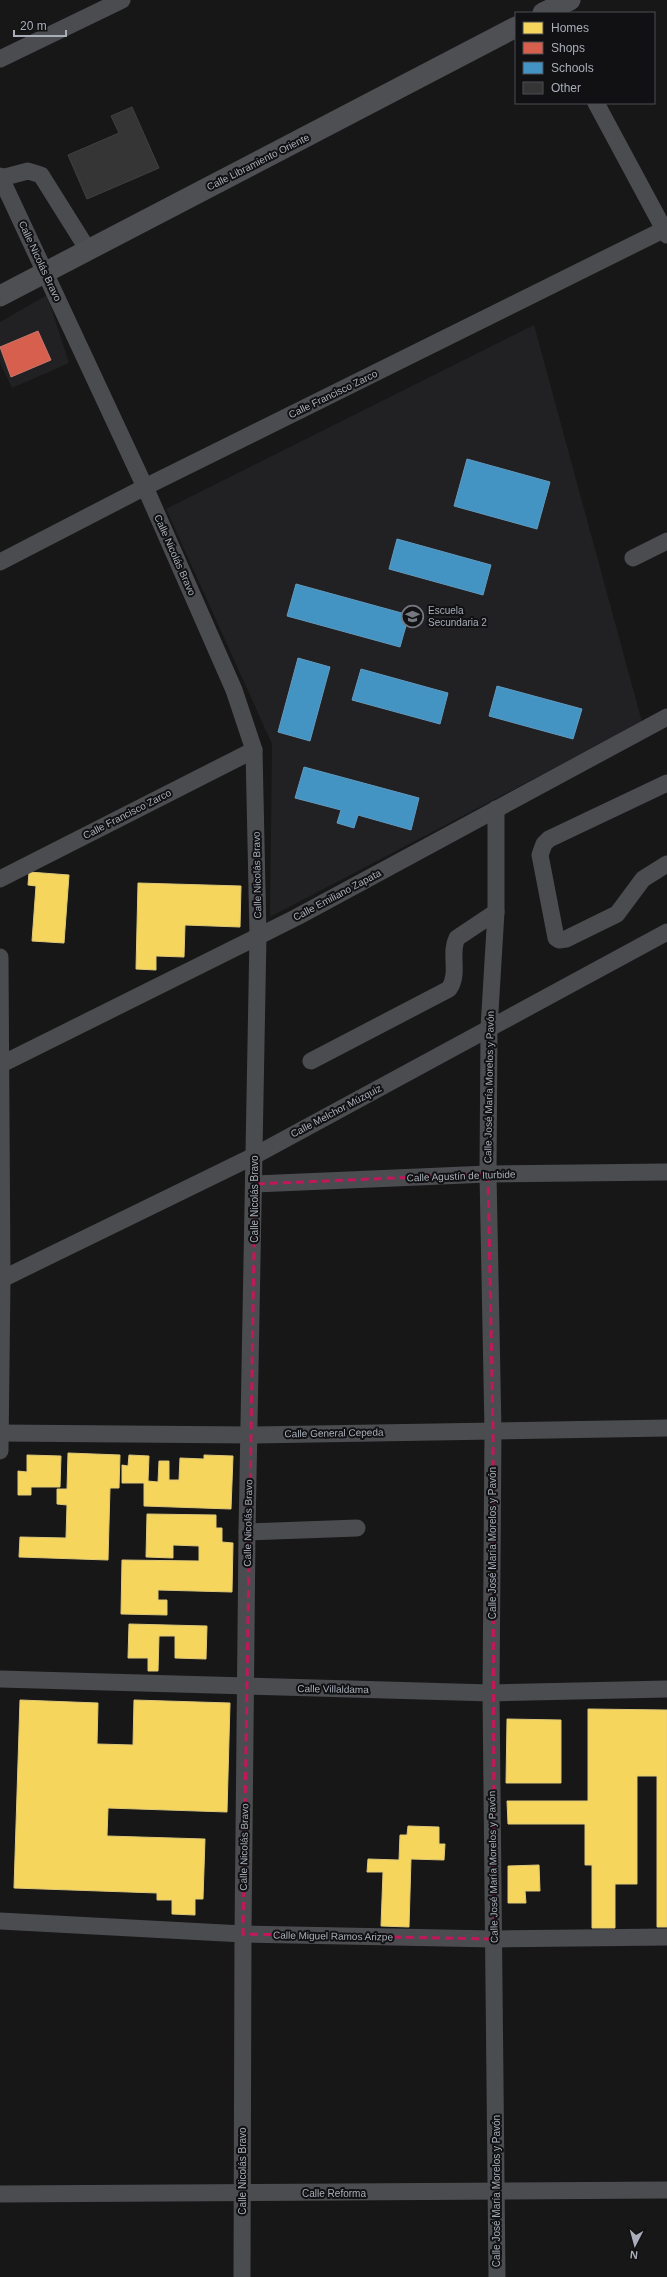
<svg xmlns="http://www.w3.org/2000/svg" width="667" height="2277" viewBox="0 0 667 2277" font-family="Arial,sans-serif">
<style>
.built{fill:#212123}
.homes{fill:#f6d55c;stroke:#dfc978}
.shops{fill:#d6604d;stroke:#c8776d}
.schools{fill:#4393c3;stroke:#619bc0}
.building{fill:#353536;stroke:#3f4043}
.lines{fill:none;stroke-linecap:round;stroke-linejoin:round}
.minor{stroke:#4b4c50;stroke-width:17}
.major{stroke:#4d4f52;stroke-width:21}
.marked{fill:none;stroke:#c2185b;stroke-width:3;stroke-dasharray:8 5;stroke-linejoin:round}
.labels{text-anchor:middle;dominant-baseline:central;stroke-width:4;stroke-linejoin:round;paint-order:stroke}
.street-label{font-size:10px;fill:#a8adb8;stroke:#111113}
.poi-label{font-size:10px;fill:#a8adb8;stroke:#111113;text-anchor:start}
</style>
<rect width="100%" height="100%" fill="#171717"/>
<g class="built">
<polygon points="47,295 69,363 12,388 0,363 0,322"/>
<polygon points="534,325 642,722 270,917 272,744 166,509"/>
</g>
<g class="homes">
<polygon points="29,872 69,875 64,943 32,941 36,886 28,885"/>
<polygon points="138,883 241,886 240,927 185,925 184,957 156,956 156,970 136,969"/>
<polygon points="68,1453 120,1455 119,1488 110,1488 108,1560 19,1557 20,1537 66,1538 67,1505 57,1504 57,1489 67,1489"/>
<polygon points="27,1455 61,1456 60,1487 31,1487 31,1495 18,1495 18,1471 27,1472"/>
<polygon points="129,1455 149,1456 148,1481 158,1482 159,1461 169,1461 169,1480 179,1480 180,1458 204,1459 204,1455 233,1456 231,1509 144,1506 144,1483 122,1483 122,1465 128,1466"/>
<polygon points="147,1514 216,1515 216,1528 222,1528 222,1542 233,1543 232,1592 158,1590 158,1600 167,1600 167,1615 121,1614 122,1560 199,1561 199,1546 173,1545 173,1558 146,1557"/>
<polygon points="129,1624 207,1626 206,1659 175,1658 175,1636 159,1636 158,1671 148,1671 148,1658 128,1658"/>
<polygon points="20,1700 98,1703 97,1744 133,1745 134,1700 230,1703 227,1812 108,1808 107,1836 205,1839 203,1899 195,1899 195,1915 172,1914 172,1900 157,1900 157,1893 14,1888"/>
<polygon points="588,1709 667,1710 667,1927 657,1927 657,1776 637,1776 637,1884 615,1884 615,1928 592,1928 592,1865 585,1865 585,1824 508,1824 507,1801 588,1801"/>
<polygon points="507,1719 561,1720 561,1783 506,1783"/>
<polygon points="408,1826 439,1827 439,1844 445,1844 444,1860 411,1859 409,1927 381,1926 383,1872 367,1872 368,1859 399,1860 400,1835 407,1835"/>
<polygon points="539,1865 540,1891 525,1891 526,1903 508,1903 508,1866"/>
</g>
<polygon class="shops" points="38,331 51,360 11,377 0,347"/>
<g class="schools">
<polygon points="467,459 550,482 537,529 454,506"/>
<polygon points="397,539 491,565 483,595 389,569"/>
<polygon points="296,584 409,615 400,647 287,616"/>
<polygon points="298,658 330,667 310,741 278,732"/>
<polygon points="361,669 448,693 440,724 352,700"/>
<polygon points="497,686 582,709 573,739 489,716"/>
<polygon points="304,767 419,798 411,830 358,815 354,828 337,823 341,810 295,798"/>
</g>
<polygon class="building" points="132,107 159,168 87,199 68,155 119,133 111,116"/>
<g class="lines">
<g class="minor">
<polyline points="0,59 122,0"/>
<polyline points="596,103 667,235"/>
<polyline points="0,176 145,487 234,690 254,750 258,935 247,1532 243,1934 242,2277"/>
<polyline points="1,178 28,171 41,175 88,250"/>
<polyline points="633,558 667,541"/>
<polyline points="0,562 145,487 667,228"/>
<polyline points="667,783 549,839 544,844 540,855 556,938 559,940 566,939 617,914 643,879 667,864"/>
<polyline points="496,809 496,912 489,1028 488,1174 493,1431 491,1693 497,2277"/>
<polyline points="0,879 254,750"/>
<polyline points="0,957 2,1279 0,1451"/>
<path d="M 311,1061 L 449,989 C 460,973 449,954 457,938 L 496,912"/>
<polyline points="2,1064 297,917 667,717"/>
<polyline points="255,1184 488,1174 667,1172"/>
<polyline points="0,1280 254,1156 667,932"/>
<polyline points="0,1433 250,1435 667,1428"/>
<polyline points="247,1532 357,1528"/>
<polyline points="0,1679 491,1693 667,1689"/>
<polyline points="0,1921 243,1934 494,1939 667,1937"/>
<polyline points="0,2194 667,2190"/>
</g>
<g class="major">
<polyline points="543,13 570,0"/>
<polyline points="0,296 516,27"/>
</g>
</g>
<path class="marked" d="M 488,1174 L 493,1431 L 494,1939 L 243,1934 L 255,1184 Z"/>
<defs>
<symbol id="school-ring" viewBox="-11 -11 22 22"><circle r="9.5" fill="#111113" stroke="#757880" stroke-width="1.5"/><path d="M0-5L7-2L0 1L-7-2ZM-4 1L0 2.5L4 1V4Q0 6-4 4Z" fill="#757880"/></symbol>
</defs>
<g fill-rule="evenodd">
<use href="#school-ring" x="400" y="604" width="25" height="25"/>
</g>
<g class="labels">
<g class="street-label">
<text transform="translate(258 162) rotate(-27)">Calle Libramiento Oriente</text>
<text transform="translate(40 261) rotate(65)">Calle Nicolás Bravo</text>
<text transform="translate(333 394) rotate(-26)">Calle Francisco Zarco</text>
<text transform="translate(175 555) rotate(66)">Calle Nicolás Bravo</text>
<text transform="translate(127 814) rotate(-27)">Calle Francisco Zarco</text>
<text transform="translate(257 875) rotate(-91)">Calle Nicolás Bravo</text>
<text transform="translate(337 895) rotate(-28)">Calle Emiliano Zapata</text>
<text transform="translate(489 1087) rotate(-89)">Calle José María Morelos y Pavón</text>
<text transform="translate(336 1111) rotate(-28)">Calle Melchor Múzquiz</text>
<text transform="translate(461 1176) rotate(-2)">Calle Agustín de Iturbide</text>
<text transform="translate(254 1199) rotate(-90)">Calle Nicolás Bravo</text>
<text transform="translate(334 1433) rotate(-1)">Calle General Cepeda</text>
<text transform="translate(248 1523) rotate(-89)">Calle Nicolás Bravo</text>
<text transform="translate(492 1543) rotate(-90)">Calle José María Morelos y Pavón</text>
<text transform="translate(333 1689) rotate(1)">Calle Villaldama</text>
<text transform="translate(244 1847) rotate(-89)">Calle Nicolás Bravo</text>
<text transform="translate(493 1867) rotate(-91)">Calle José María Morelos y Pavón</text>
<text transform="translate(333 1936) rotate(1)">Calle Miguel Ramos Arizpe</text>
<text transform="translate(242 2171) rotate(-90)">Calle Nicolás Bravo</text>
<text transform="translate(496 2191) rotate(-90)">Calle José María Morelos y Pavón</text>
<text x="334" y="2193">Calle Reforma</text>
</g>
<g class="poi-label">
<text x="428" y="610">Escuela<tspan x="428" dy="12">Secundaria 2</tspan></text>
</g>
</g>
<rect x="515" y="12" width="140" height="92" fill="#111113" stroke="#4d4f55"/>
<rect x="523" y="22" width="20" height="12" fill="#f6d55c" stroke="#4d4f55"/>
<text x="551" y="32" font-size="12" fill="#a8adb8">Homes</text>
<rect x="523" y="42" width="20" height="12" fill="#d6604d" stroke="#4d4f55"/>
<text x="551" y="52" font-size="12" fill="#a8adb8">Shops</text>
<rect x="523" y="62" width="20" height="12" fill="#4393c3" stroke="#4d4f55"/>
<text x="551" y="72" font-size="12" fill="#a8adb8">Schools</text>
<rect x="523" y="82" width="20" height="12" fill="#353536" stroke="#4d4f55"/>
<text x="551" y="92" font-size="12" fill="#a8adb8">Other</text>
<g transform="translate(635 2245) rotate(186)" stroke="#111113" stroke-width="3" paint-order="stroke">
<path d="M0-3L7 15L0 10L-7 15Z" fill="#a8adb8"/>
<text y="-6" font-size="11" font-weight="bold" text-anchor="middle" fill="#a8adb8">N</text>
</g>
<path d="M14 30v6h52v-6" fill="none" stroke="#a8adb8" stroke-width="2"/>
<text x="20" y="30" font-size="12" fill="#a8adb8" stroke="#111113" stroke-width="3" paint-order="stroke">20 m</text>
</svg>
